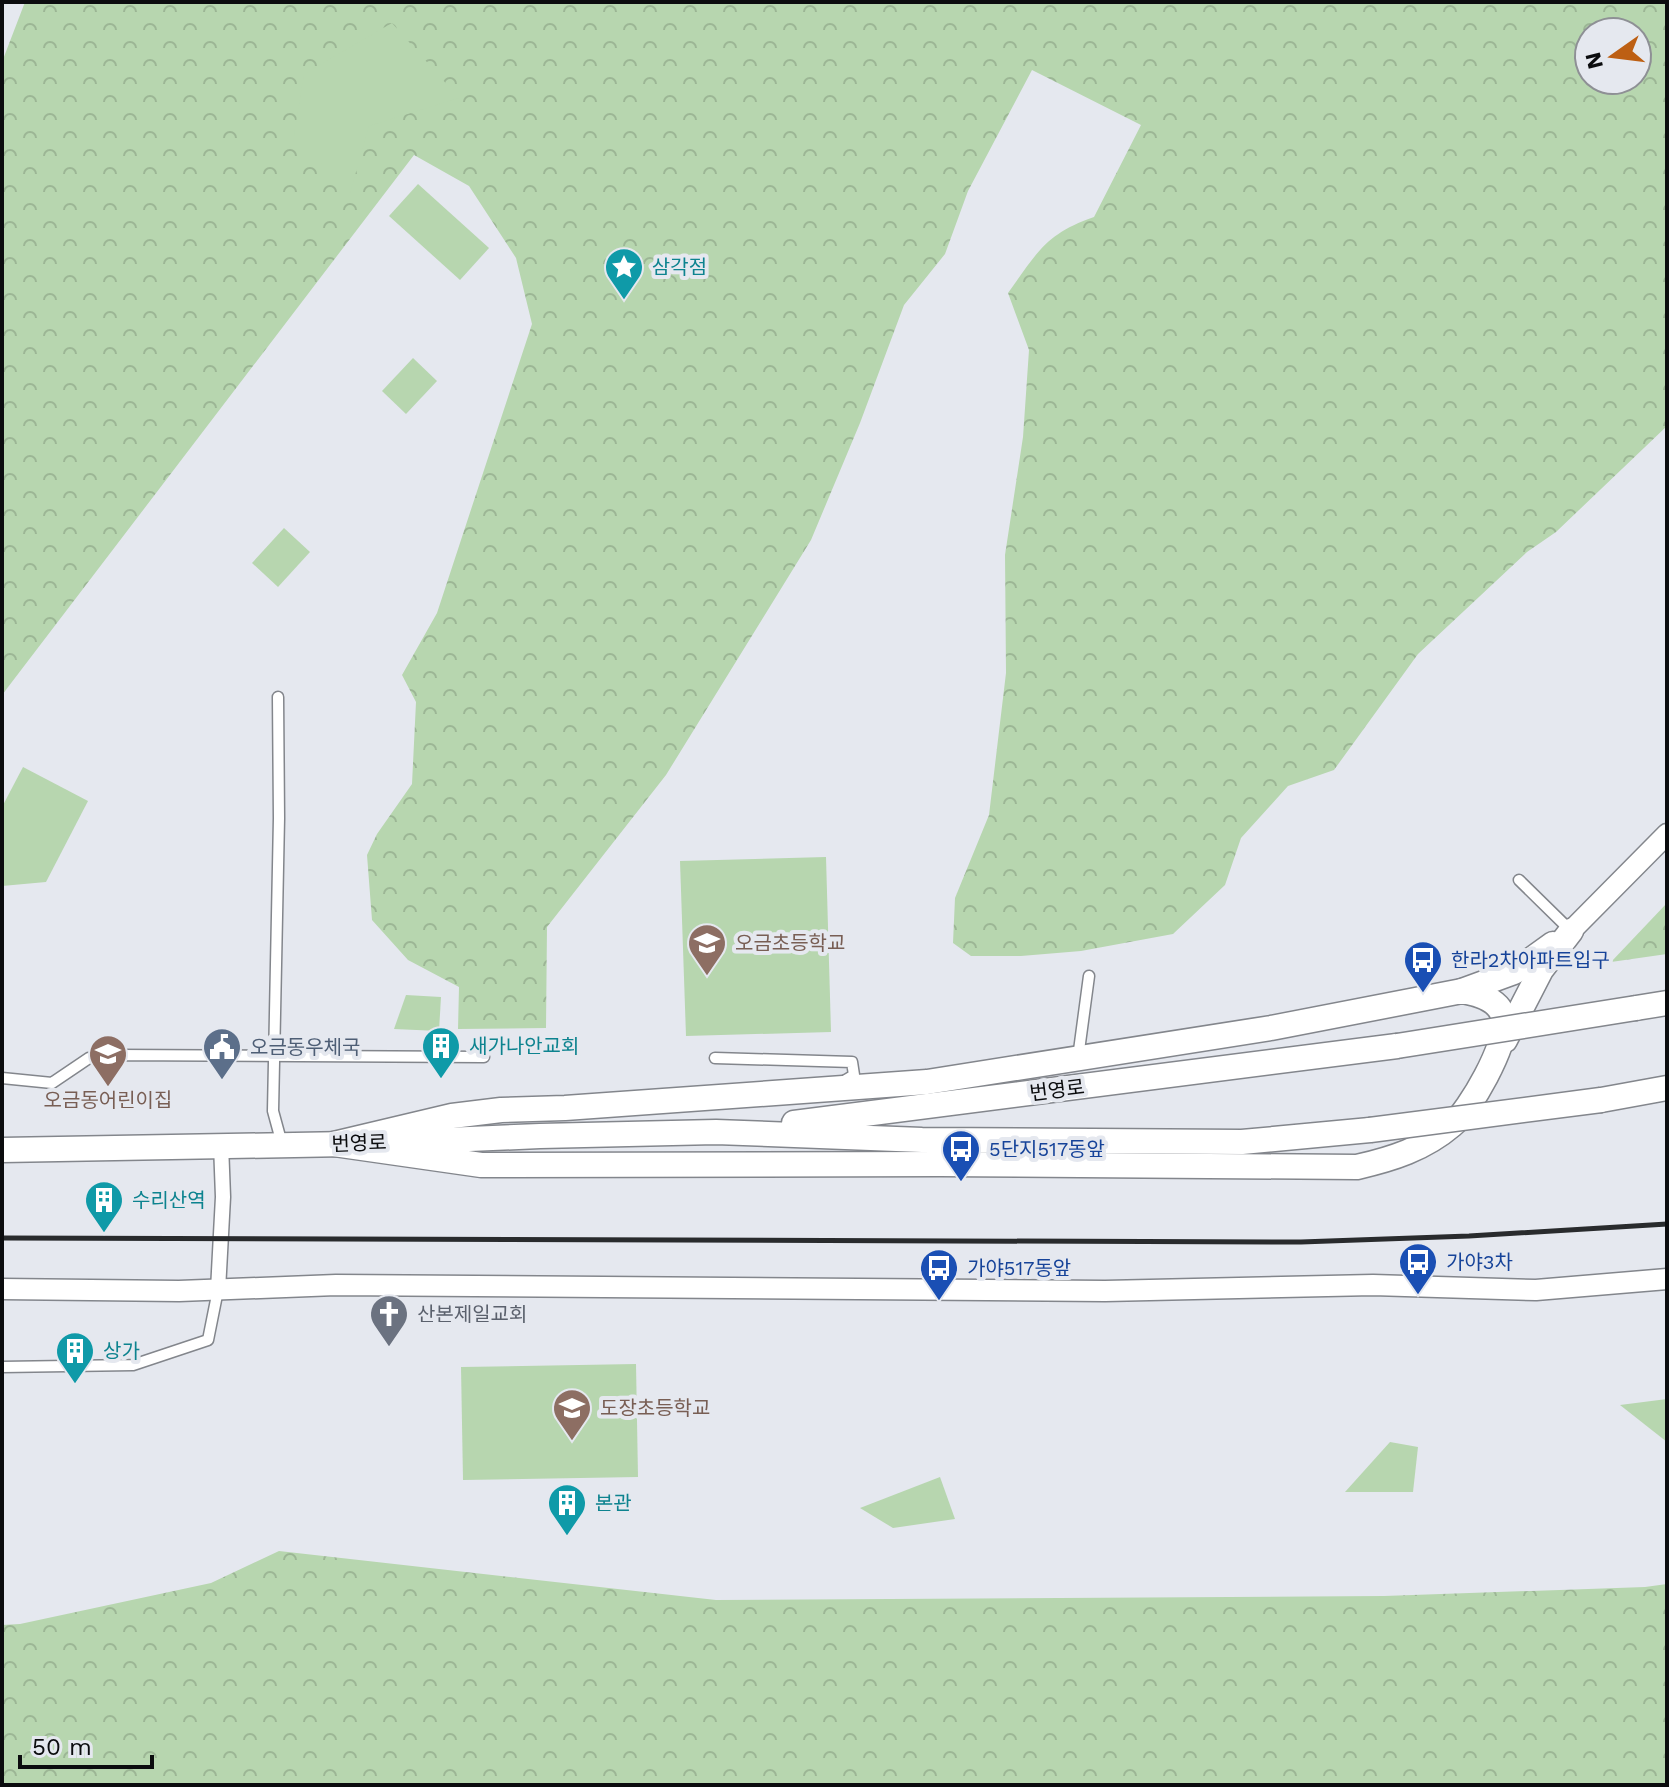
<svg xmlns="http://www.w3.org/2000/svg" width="1669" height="1787" viewBox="0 0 1669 1787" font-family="'Work Sans','Noto Sans KR',sans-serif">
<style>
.forest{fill:url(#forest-crowns);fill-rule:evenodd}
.park{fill:#b7d6af}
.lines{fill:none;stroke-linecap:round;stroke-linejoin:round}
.service-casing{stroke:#83868c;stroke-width:13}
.pedestrian-casing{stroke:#83868c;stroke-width:17}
.minor-casing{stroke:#83868c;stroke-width:23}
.tertiary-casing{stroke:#83868c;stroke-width:27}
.service{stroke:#fff;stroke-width:10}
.pedestrian{stroke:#fff;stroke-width:14}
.minor{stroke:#fff;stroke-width:20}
.tertiary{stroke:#fff;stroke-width:24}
.rail{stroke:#292b2d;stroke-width:5}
.tertiary-bridge-casing{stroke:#83868c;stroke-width:27;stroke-linecap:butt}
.tertiary-bridge{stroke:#fff;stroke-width:24}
.labels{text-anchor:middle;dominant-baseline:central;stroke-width:8;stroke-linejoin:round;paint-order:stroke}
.culture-label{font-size:20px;fill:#0d838f;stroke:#e5e8ef;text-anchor:start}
.education-label{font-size:20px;fill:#785e54;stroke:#e5e8ef;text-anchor:start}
.transit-label{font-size:20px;fill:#164399;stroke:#e5e8ef;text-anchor:start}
.service-label{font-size:20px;fill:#4e5e75;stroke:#e5e8ef;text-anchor:start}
.street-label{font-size:20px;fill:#0b0c0e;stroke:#e5e8ef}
.worship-label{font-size:20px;fill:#5b616d;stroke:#e5e8ef;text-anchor:start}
</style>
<defs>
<pattern id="forest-crowns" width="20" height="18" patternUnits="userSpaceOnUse" patternTransform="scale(2)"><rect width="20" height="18" fill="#b7d6af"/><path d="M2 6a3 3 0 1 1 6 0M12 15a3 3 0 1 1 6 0" fill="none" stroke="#9cb695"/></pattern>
</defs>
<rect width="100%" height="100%" fill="#e5e8ef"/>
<g class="forest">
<path d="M 25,2 L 1667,2 L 1667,426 L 1556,532 L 1527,552 L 1418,654 L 1334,770 L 1288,786 L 1241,838 L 1225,885 L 1173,934 L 1081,951 L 1021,956 L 971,956 L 953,943 L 955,898 L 989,815 L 1006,673 L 1005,555 L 1023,437 L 1029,350 L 1008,293 C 1037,253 1045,234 1094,217 L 1141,125 L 1032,70 L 968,191 L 945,254 L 904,305 L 860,423 L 811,540 L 666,775 L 547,927 L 546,1028 L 458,1029 L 459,987 L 408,960 L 372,920 L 367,855 L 377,834 L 412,784 L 416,702 L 402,675 L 437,613 L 532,324 L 516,258 L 469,186 L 414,155 L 2,695 L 2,62 ZM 1589,32 L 1637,32 L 1637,80 L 1589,80 Z"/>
<polygon points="1667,903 1667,954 1611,962"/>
<polygon points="279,1551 716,1600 1384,1596 1645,1587 1667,1584 1667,1785 2,1785 2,1625 20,1624 211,1583"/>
</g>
<g class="park">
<polygon points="392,23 459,98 369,126 350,193 294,135 304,74"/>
<polygon points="418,184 489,248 460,280 389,216"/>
<polygon points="413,358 437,381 406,414 382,391"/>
<polygon points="284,528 310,552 278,587 252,563"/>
<polygon points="23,767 88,801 46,882 2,886 2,807"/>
<polygon points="826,857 831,1032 686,1036 680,861"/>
<polygon points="406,995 441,997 439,1031 394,1029"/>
<polygon points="636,1364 638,1477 463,1480 461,1367"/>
<polygon points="1667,1399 1667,1442 1620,1405"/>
<polygon points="1390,1442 1418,1447 1413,1492 1345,1492"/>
<polygon points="940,1477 955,1519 893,1528 860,1508"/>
</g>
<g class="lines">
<defs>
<g id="service">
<polyline points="278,697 279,818 273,1111 282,1144"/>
<polyline points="1519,880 1571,931"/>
<polyline points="715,1058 852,1062 854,1075 844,1081"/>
<polyline points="1078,1058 1089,976"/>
<polyline points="2,1078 52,1083 89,1058 117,1055 484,1057"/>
<polyline points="2,1367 133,1365 208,1340 218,1290"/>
</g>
<polyline id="pedestrian" points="218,1290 223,1197 221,1144"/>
<g id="minor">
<polyline points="1571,931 1667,834"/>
<polyline points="2,1289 179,1291 336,1285 1105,1291 1373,1285 1536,1290 1667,1279"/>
</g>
<g id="tertiary">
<path d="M 1462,991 C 1479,994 1502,1000 1504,1021 C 1507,1045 1470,1110 1452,1125 C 1424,1149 1392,1159 1357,1167 L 940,1164 L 481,1165 L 334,1144 L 452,1116 L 501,1110 L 565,1108 L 927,1082 L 1271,1028 Z"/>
<polyline points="1462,991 1514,972 1553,944"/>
<polyline points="1636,1008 1667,1003"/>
<polyline points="1505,1040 1541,970 1571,931"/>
<polyline points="1601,1100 1667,1088"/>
<polyline points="794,1123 1397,1046"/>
<polyline points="400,1142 540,1136 716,1132 922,1140 1242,1142 1370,1130"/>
<polyline points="2,1150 348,1144"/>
</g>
</defs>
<use href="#service" class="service-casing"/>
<use href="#pedestrian" class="pedestrian-casing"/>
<use href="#minor" class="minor-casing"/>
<use href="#tertiary" class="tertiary-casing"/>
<use href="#service" class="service"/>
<use href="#pedestrian" class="pedestrian"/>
<use href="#minor" class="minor"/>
<use href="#tertiary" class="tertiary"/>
<polyline class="rail" points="2,1238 1301,1242 1469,1236 1667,1224"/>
<defs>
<g id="tertiary-bridge">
<polyline points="1397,1046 1636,1008"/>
<polyline points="1370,1130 1601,1100"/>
</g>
</defs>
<use href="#tertiary-bridge" class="tertiary-bridge-casing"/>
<use href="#tertiary-bridge" class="tertiary-bridge"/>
</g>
<defs>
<symbol id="sight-pin" viewBox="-11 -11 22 30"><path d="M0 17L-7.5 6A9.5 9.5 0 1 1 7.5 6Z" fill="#0f9aa8" stroke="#e5e8ef"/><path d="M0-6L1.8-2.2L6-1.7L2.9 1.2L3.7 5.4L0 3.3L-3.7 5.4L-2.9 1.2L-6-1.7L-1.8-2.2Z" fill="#fff"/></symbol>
<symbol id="school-pin" viewBox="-11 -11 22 30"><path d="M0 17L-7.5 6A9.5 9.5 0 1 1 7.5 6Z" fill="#8d6e63" stroke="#e5e8ef"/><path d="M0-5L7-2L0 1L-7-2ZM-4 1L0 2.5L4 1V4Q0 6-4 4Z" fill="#fff"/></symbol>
<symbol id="bus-pin" viewBox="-11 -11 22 30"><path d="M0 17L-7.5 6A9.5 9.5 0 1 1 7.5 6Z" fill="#1a4fb4" stroke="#e5e8ef"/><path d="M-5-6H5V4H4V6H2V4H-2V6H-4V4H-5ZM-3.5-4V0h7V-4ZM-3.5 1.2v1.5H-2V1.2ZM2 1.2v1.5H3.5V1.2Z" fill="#fff"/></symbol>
<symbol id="building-pin" viewBox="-11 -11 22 30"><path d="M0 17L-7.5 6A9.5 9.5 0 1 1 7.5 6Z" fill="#0f9aa8" stroke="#e5e8ef"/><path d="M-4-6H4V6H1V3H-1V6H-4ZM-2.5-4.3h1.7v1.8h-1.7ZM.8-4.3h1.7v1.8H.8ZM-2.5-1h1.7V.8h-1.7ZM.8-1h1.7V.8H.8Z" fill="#fff"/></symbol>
<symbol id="civic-pin" viewBox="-11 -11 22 30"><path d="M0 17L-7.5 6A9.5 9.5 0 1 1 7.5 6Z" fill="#5c6f8a" stroke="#e5e8ef"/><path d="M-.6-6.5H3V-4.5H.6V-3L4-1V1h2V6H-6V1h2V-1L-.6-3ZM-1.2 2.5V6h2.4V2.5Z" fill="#fff"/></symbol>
<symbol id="church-pin" viewBox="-11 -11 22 30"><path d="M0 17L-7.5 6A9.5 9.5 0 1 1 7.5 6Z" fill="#6b7280" stroke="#e5e8ef"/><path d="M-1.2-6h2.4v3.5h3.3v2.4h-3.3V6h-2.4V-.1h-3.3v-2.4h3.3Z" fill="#fff"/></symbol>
</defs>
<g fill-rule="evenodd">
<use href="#sight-pin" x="602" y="245" width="44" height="60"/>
<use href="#school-pin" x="685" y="921" width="44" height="60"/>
<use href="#bus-pin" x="1401" y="938" width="44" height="60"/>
<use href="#building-pin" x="419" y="1024" width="44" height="60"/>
<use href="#civic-pin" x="200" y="1025" width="44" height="60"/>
<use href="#school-pin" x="86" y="1032" width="44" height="60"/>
<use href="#bus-pin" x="939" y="1127" width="44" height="60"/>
<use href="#building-pin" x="82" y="1178" width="44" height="60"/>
<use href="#bus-pin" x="1396" y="1240" width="44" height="60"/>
<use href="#bus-pin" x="917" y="1246" width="44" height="60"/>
<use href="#church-pin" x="367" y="1292" width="44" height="60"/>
<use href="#building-pin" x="53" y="1329" width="44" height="60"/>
<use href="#school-pin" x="550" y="1386" width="44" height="60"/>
<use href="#building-pin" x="545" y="1481" width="44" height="60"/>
</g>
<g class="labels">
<g class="culture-label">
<text x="652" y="267">삼각점</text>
<text x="469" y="1046">새가나안교회</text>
<text x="132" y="1200">수리산역</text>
<text x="103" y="1351">상가</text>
<text x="595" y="1503">본관</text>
</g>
<g class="education-label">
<text x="735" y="943">오금초등학교</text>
<text x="108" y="1100" text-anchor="middle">오금동어린이집</text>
<text x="600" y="1408">도장초등학교</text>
</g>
<g class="transit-label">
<text x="1451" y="960">한라2차아파트입구</text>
<text x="989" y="1149">5단지517동앞</text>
<text x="1446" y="1262">가야3차</text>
<text x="967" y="1268">가야517동앞</text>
</g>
<g class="service-label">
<text x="250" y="1047">오금동우체국</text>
</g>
<g class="street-label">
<text transform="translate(1057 1090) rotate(-7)">번영로</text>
<text transform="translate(359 1143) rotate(-2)">번영로</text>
</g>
<g class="worship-label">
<text x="417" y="1314">산본제일교회</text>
</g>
</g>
<rect width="1669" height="1787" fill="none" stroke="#0b0c0e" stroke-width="8"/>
<g transform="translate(1613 56) rotate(256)"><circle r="38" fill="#e5e8ef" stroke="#8e9095" stroke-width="2"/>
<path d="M0-6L14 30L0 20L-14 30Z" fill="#bd5f13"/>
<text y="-12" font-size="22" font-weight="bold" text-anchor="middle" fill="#0b0c0e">N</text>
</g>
<path d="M20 1755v12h132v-12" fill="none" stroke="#0b0c0e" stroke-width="4"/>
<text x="32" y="1755" font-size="24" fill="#0b0c0e" stroke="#e5e8ef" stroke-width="6" paint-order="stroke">50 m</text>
</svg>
